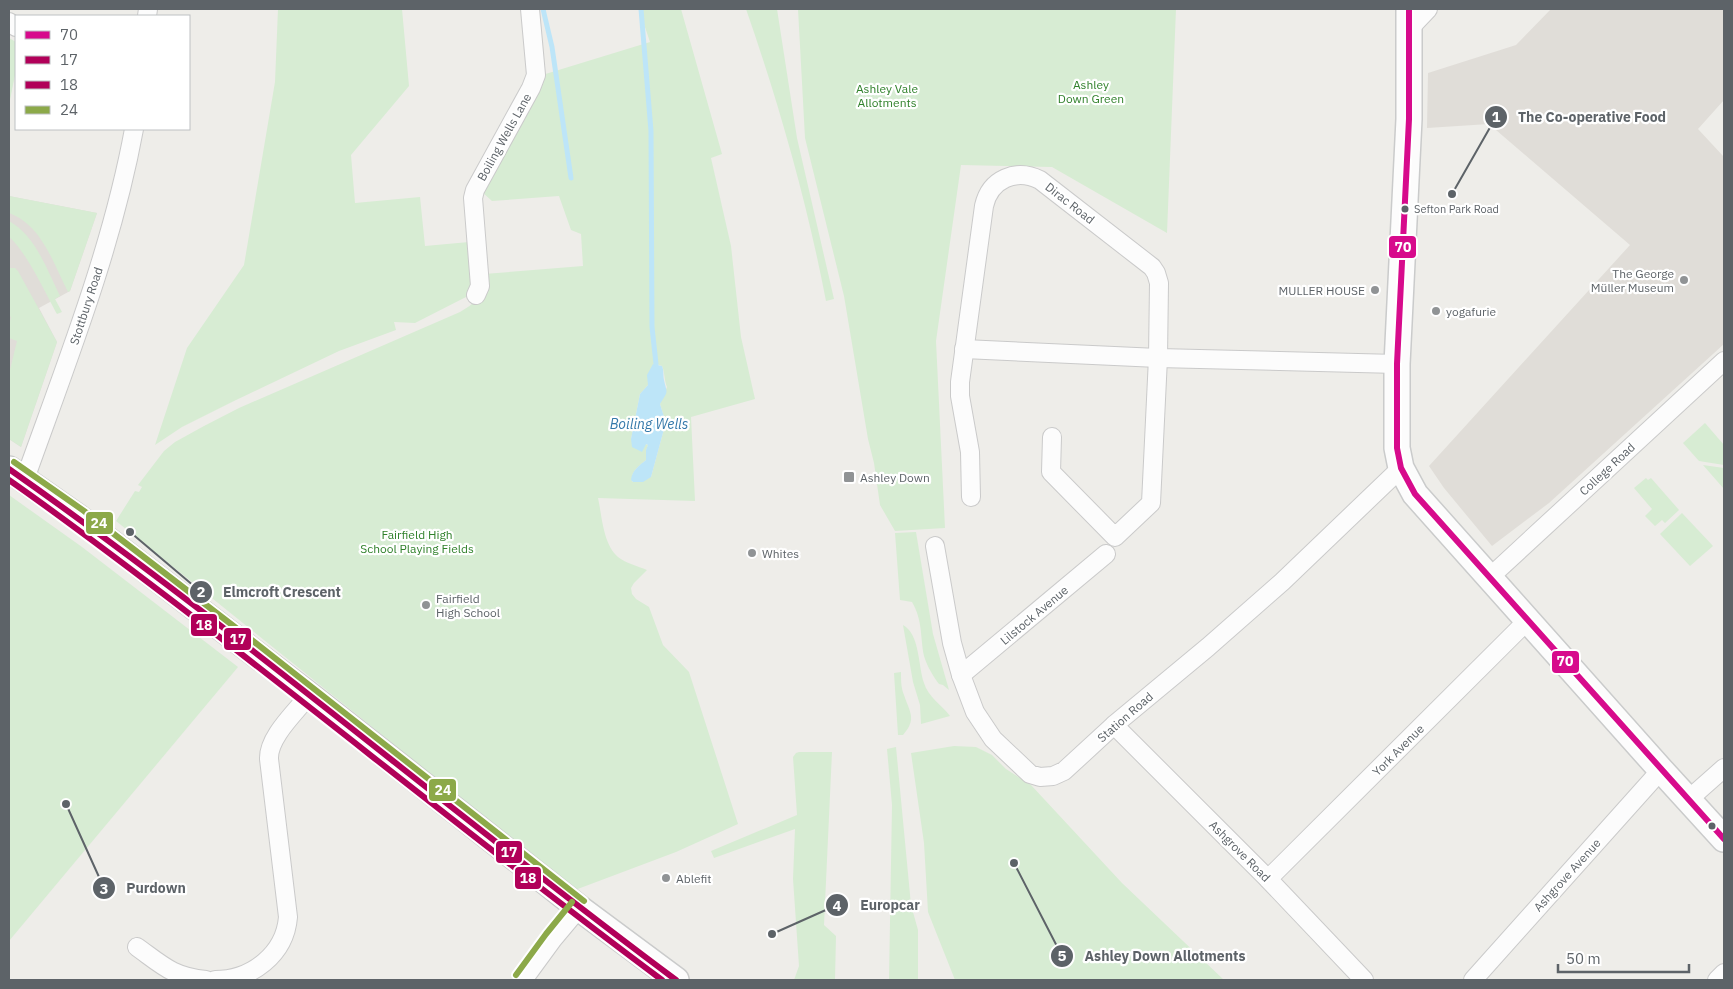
<svg xmlns="http://www.w3.org/2000/svg" width="1733" height="989" viewBox="0 0 1733 989" font-family="'IBM Plex Sans',sans-serif">
<style>
.education{fill:#e0ddd8}
.green{fill:#d7ecd3;fill-rule:evenodd}
.water{fill:#bde5f8}
.lines{fill:none;stroke-linecap:round;stroke-linejoin:round}
.stream{stroke:#bde5f8;stroke-width:5}
.street-casing{stroke:#cacaca;stroke-width:20}
.secondary-casing{stroke:#cacbcb;stroke-width:28}
.street{stroke:#fcfcfc;stroke-width:18}
.secondary{stroke:#fcfcfc;stroke-width:25}
.bus-1-casing{stroke:#fff;stroke-width:10}
.bus-2-casing{stroke:#fff;stroke-width:10}
.bus-3-casing{stroke:#fff;stroke-width:10}
.bus-4-casing{stroke:#fff;stroke-width:10}
.bus-1{stroke:#d70b8c;stroke-width:6}
.bus-2{stroke:#b10059;stroke-width:6}
.bus-3{stroke:#b10059;stroke-width:6}
.bus-4{stroke:#8ca949;stroke-width:6}
.bus-dot{fill:#5d6368;stroke:#fff;stroke-width:2}
.poi-dot{fill:#909395;stroke:#fff;stroke-width:2}
.labels{text-anchor:middle;dominant-baseline:central;stroke-width:4.5;stroke-linejoin:round;paint-order:stroke}
.bus-label{font-size:11px;fill:#5d6368;stroke:#fff;text-anchor:start}
.park-label{font-size:12px;fill:#30812b;stroke:#fff}
.street-label{font-size:12px;fill:#5d6368;stroke:#fff}
.poi-label{font-size:12px;fill:#5d6368;stroke:#fff;text-anchor:start}
.water-label{font-size:14px;font-style:italic;fill:#3579aa;stroke:#fff}
.leader{fill:none;stroke:#5d6368;stroke-width:2}
.callout-dot{fill:#5d6368;stroke:#fff;stroke-width:2}
.mark-label{font-size:15px;text-anchor:middle;font-weight:bold;fill:#fff}
.callout-label{font-size:14px;text-anchor:middle;font-weight:bold;fill:#5d6368;stroke:#fff;stroke-width:4.5;stroke-linejoin:round;paint-order:stroke}
.line-badge{stroke:#fff;stroke-width:2}
.badge-label{font-size:14px;text-anchor:middle;font-weight:bold;fill:#fff}
</style>
<rect width="100%" height="100%" fill="#eeede9"/>
<g class="education">
<polygon points="1551,9 1724,9 1724,100 1698,129 1724,157 1724,344 1549,503 1492,546 1444,488 1429,466 1630,245 1489,124 1427,128 1428,73 1516,45"/>
<polygon points="9,196 97,213 70,291 39,308 57,342 21,447 9,439"/>
</g>
<g class="green">
<polygon points="278,9 402,9 409,86 351,155 355,203 420,197 425,246 469,242 472,285 466,297 415,323 394,322 396,330 339,351 234,401 182,427 155,445 187,348 244,265 275,82"/>
<path d="M 639,9 L 681,9 L 722,154 L 711,158 L 731,246 L 741,337 L 755,399 L 691,417 L 695,501 L 598,498 C 602,516 603,544 618,557 C 625,563 638,566 647,570 L 634,583 L 631,588 L 632,594 L 636,599 L 649,607 L 663,645 L 689,672 L 738,824 L 676,852 L 575,890 L 116,521 L 135,491 L 139,492 L 142,487 L 138,485 L 164,451 L 175,442 L 204,426 L 239,408 L 460,312 C 481,300 479,296 484,274 L 583,266 L 581,234 L 571,230 L 559,196 L 492,201 L 482,192 L 539,76 L 650,42 ZM 656,364 L 662,366 C 665,373 664,380 667,387 L 660,404 L 665,420 L 664,429 L 651,477 L 633,482 L 632,481 C 631,471 639,466 646,460 L 646,451 L 648,445 L 631,439 L 640,394 L 648,385 L 653,365 Z"/>
<path d="M 746,9 L 777,9 L 797,138 L 834,299 L 826,301 C 807,202 779,104 746,9 Z"/>
<polygon points="798,9 1176,9 1167,233 1052,167 961,165 936,341 945,528 895,531 880,505 874,463 868,439 844,296 805,138"/>
<polygon points="9,38 16,42 16,70 9,105"/>
<path d="M 9,196 L 97,213 L 70,291 L 68,292 C 53,263 42,225 9,213 Z"/>
<path d="M 9,221 C 36,236 47,270 60,296 L 55,299 L 62,312 L 57,314 C 46,294 26,251 9,237 Z"/>
<polygon points="9,268 15,268 18,271 57,342 21,447 9,439 9,374 17,341 9,338 9,326 11,317 9,316"/>
<polygon points="1705,423 1724,445 1724,465 1699,461 1683,443"/>
<polygon points="1703,465 1724,468 1724,489"/>
<polygon points="1646,478 1648,480 1651,478 1679,510 1665,523 1662,520 1655,526 1645,516 1652,509 1634,488"/>
<polygon points="9,495 82,547 238,667 9,941"/>
<polygon points="1682,513 1713,546 1690,566 1660,534"/>
<path d="M 916,532 L 933,634 L 949,690 L 943,685 L 939,684 C 933,676 927,666 924,656 C 920,636 923,621 912,602 L 900,600 L 895,533 Z"/>
<path d="M 903,625 C 920,634 918,666 924,683 C 928,697 942,705 950,716 L 921,724 L 920,705 L 913,682 Z"/>
<path d="M 901,672 C 901,680 901,688 904,695 C 910,713 917,719 903,735 L 898,735 L 894,673 Z"/>
<polygon points="954,746 976,747 992,755 1006,769 1031,785 1122,883 1224,980 955,980 928,912 924,843 911,753"/>
<polygon points="896,747 911,905 918,930 918,980 889,980 892,805 887,749"/>
<polygon points="799,752 832,752 824,925 836,936 835,980 794,980 799,966 793,879 795,829 714,858 711,851 797,815 793,757 796,753"/>
</g>
<path class="water" d="M 653,364 L 662,366 C 664,371 663,375 664,380 C 667,394 669,390 660,404 L 665,420 L 664,429 L 651,477 L 643,482 L 633,482 L 631,480 C 632,470 640,465 646,460 L 646,450 L 648,445 L 646,444 L 642,452 L 632,447 L 631,439 L 640,394 L 648,385 L 647,375 Z"/>
<g class="lines">
<g class="stream">
<polyline points="543,9 552,47 571,178"/>
<polyline points="641,9 651,131 652,327 656,364"/>
</g>
<defs>
<g id="street">
<polyline points="147,16 148,9"/>
<polyline points="9,22 16,27"/>
<polyline points="1409,29 1428,9"/>
<polyline points="476,295 480,286 473,198 475,190 531,88 536,75 530,9"/>
<polyline points="964,349 1158,358 1397,364"/>
<path d="M 25,479 C 66,364 112,249 134,129"/>
<path d="M 971,497 L 970,452 L 960,396 L 960,382 L 984,206 C 990,179 1016,168 1040,180 L 1152,267 L 1156,273 L 1159,283 L 1158,358 L 1151,503 L 1115,537 L 1051,472 L 1052,437"/>
<polyline points="935,546 952,643 961,675 975,712 993,739 1030,774 1040,777 1053,776 1064,771 1114,725 1208,647 1282,582 1401,468"/>
<polyline points="1490,577 1724,361"/>
<polyline points="961,675 1106,554"/>
<polyline points="1114,725 1268,879 1364,980"/>
<polyline points="1689,799 1724,768"/>
<polyline points="1268,879 1528,620"/>
<path d="M 137,947 C 162,965 173,977 206,980"/>
<path d="M 215,980 C 252,980 285,954 288,917 L 269,759 C 268,737 296,712 309,695"/>
<polyline points="523,980 553,939 579,908"/>
<polyline points="1473,980 1661,770"/>
<polyline points="1717,980 1724,973"/>
</g>
<g id="secondary">
<polyline points="1409,9 1409,119 1397,364 1397,448 1401,468 1415,494 1661,770 1724,839"/>
<polyline points="9,469 79,518 309,695 579,908 676,980"/>
</g>
</defs>
<use href="#street" class="street-casing"/>
<use href="#secondary" class="secondary-casing"/>
<use href="#street" class="street"/>
<use href="#secondary" class="secondary"/>
<defs>
<polyline id="bus-1" points="1409,9 1409,119 1397,364 1397,448 1401,468 1415,494 1724,839"/>
<path id="bus-2" d="M 9,469 C 238,630 451,813 676,980"/>
<path id="bus-3" d="M 9,480 C 75,526 140,576 204,625 C 357,743 507,865 662,980"/>
<g id="bus-4">
<polyline points="14,462 84,511 253,641 584,901"/>
<polyline points="516,975 546,934 572,902"/>
</g>
</defs>
<use href="#bus-1" class="bus-1-casing"/>
<use href="#bus-2" class="bus-2-casing"/>
<use href="#bus-3" class="bus-3-casing"/>
<use href="#bus-4" class="bus-4-casing"/>
<use href="#bus-1" class="bus-1"/>
<use href="#bus-2" class="bus-2"/>
<use href="#bus-3" class="bus-3"/>
<use href="#bus-4" class="bus-4"/>
</g>
<g class="bus-dot">
<circle cx="1405" cy="209" r="4.5"/>
<circle cx="1712" cy="826" r="4.5"/>
</g>
<g class="poi-dot">
<circle cx="1684" cy="280" r="5"/>
<circle cx="1375" cy="290" r="5"/>
<circle cx="1436" cy="311" r="5"/>
<rect x="843" y="471" width="12" height="12" rx="2.5"/>
<circle cx="752" cy="553" r="5"/>
<circle cx="426" cy="605" r="5"/>
<circle cx="666" cy="878" r="5"/>
</g>
<g class="labels">
<g class="bus-label">
<text x="1414" y="209">Sefton Park Road</text>
</g>
<g class="park-label">
<text x="1091" y="84">Ashley<tspan x="1091" dy="14">Down Green</tspan></text>
<text x="887" y="88">Ashley Vale<tspan x="887" dy="14">Allotments</tspan></text>
<text x="417" y="534">Fairfield High<tspan x="417" dy="14">School Playing Fields</tspan></text>
</g>
<g class="street-label">
<text transform="translate(504 137) rotate(-61)">Boiling Wells Lane</text>
<text transform="translate(1070 203) rotate(38)">Dirac Road</text>
<text transform="translate(86 306) rotate(-72)">Stottbury Road</text>
<text transform="translate(1607 469) rotate(-43)">College Road</text>
<text transform="translate(1034 615) rotate(-40)">Lilstock Avenue</text>
<text transform="translate(1125 717) rotate(-41)">Station Road</text>
<text transform="translate(1398 750) rotate(-45)">York Avenue</text>
<text transform="translate(1240 851) rotate(45)">Ashgrove Road</text>
<text transform="translate(1567 875) rotate(-48)">Ashgrove Avenue</text>
</g>
<g class="poi-label">
<text x="1674" y="273" text-anchor="end">The George<tspan x="1674" dy="14">Müller Museum</tspan></text>
<text x="1365" y="290" text-anchor="end">MULLER HOUSE</text>
<text x="1446" y="311">yogafurie</text>
<text x="860" y="477">Ashley Down</text>
<text x="762" y="553">Whites</text>
<text x="436" y="598">Fairfield<tspan x="436" dy="14">High School</tspan></text>
<text x="676" y="878">Ablefit</text>
</g>
<g class="water-label">
<text x="649" y="424">Boiling Wells</text>
</g>
</g>
<path class="leader" d="M1452 194L1496 117M130 532L201 592M66 804L104 888M772 934L837 905M1014 863L1062 956"/>
<g class="callout-dot">
<circle cx="1452" cy="194" r="5"/>
<circle cx="130" cy="532" r="5"/>
<circle cx="66" cy="804" r="5"/>
<circle cx="772" cy="934" r="5"/>
<circle cx="1014" cy="863" r="5"/>
<circle cx="1496" cy="117" r="12"/>
<circle cx="201" cy="592" r="12"/>
<circle cx="104" cy="888" r="12"/>
<circle cx="837" cy="905" r="12"/>
<circle cx="1062" cy="956" r="12"/>
</g>
<g class="mark-label">
<text x="1496" y="122">1</text>
<text x="201" y="597">2</text>
<text x="104" y="894">3</text>
<text x="837" y="911">4</text>
<text x="1062" y="961">5</text>
</g>
<g class="callout-label">
<text x="1592" y="122">The Co-operative Food</text>
<text x="282" y="597">Elmcroft Crescent</text>
<text x="156" y="893">Purdown</text>
<text x="890" y="910">Europcar</text>
<text x="1165" y="961">Ashley Down Allotments</text>
</g>
<g class="line-badge">
<rect x="1388" y="235" width="29" height="24" rx="5" fill="#d70b8c"/>
<rect x="85" y="511" width="29" height="24" rx="5" fill="#8ca949"/>
<rect x="190" y="613" width="28" height="24" rx="5" fill="#b10059"/>
<rect x="223" y="627" width="29" height="24" rx="5" fill="#b10059"/>
<rect x="1551" y="650" width="29" height="24" rx="5" fill="#d70b8c"/>
<rect x="428" y="778" width="29" height="24" rx="5" fill="#8ca949"/>
<rect x="495" y="840" width="28" height="24" rx="5" fill="#b10059"/>
<rect x="514" y="866" width="28" height="24" rx="5" fill="#b10059"/>
</g>
<g class="badge-label">
<text x="1403" y="252">70</text>
<text x="99" y="528">24</text>
<text x="204" y="630">18</text>
<text x="238" y="644">17</text>
<text x="1565" y="666">70</text>
<text x="443" y="795">24</text>
<text x="509" y="857">17</text>
<text x="528" y="883">18</text>
</g>
<rect width="1733" height="989" fill="none" stroke="#5d6368" stroke-width="20"/>
<rect x="15" y="15" width="175" height="115" fill="#ffffff" stroke="#bec1c3"/>
<rect x="25" y="31" width="25" height="8" fill="#d70b8c" stroke="#bec1c3"/>
<text x="60" y="40" font-size="15" fill="#5d6368">70</text>
<rect x="25" y="56" width="25" height="8" fill="#b10059" stroke="#bec1c3"/>
<text x="60" y="65" font-size="15" fill="#5d6368">17</text>
<rect x="25" y="81" width="25" height="8" fill="#b10059" stroke="#bec1c3"/>
<text x="60" y="90" font-size="15" fill="#5d6368">18</text>
<rect x="25" y="106" width="25" height="8" fill="#8ca949" stroke="#bec1c3"/>
<text x="60" y="115" font-size="15" fill="#5d6368">24</text>
<path d="M1558 964v8h131v-8" fill="none" stroke="#5d6368" stroke-width="2.5"/>
<text x="1566" y="964" font-size="15" fill="#5d6368" stroke="#ffffff" stroke-width="4" paint-order="stroke">50 m</text>
</svg>
